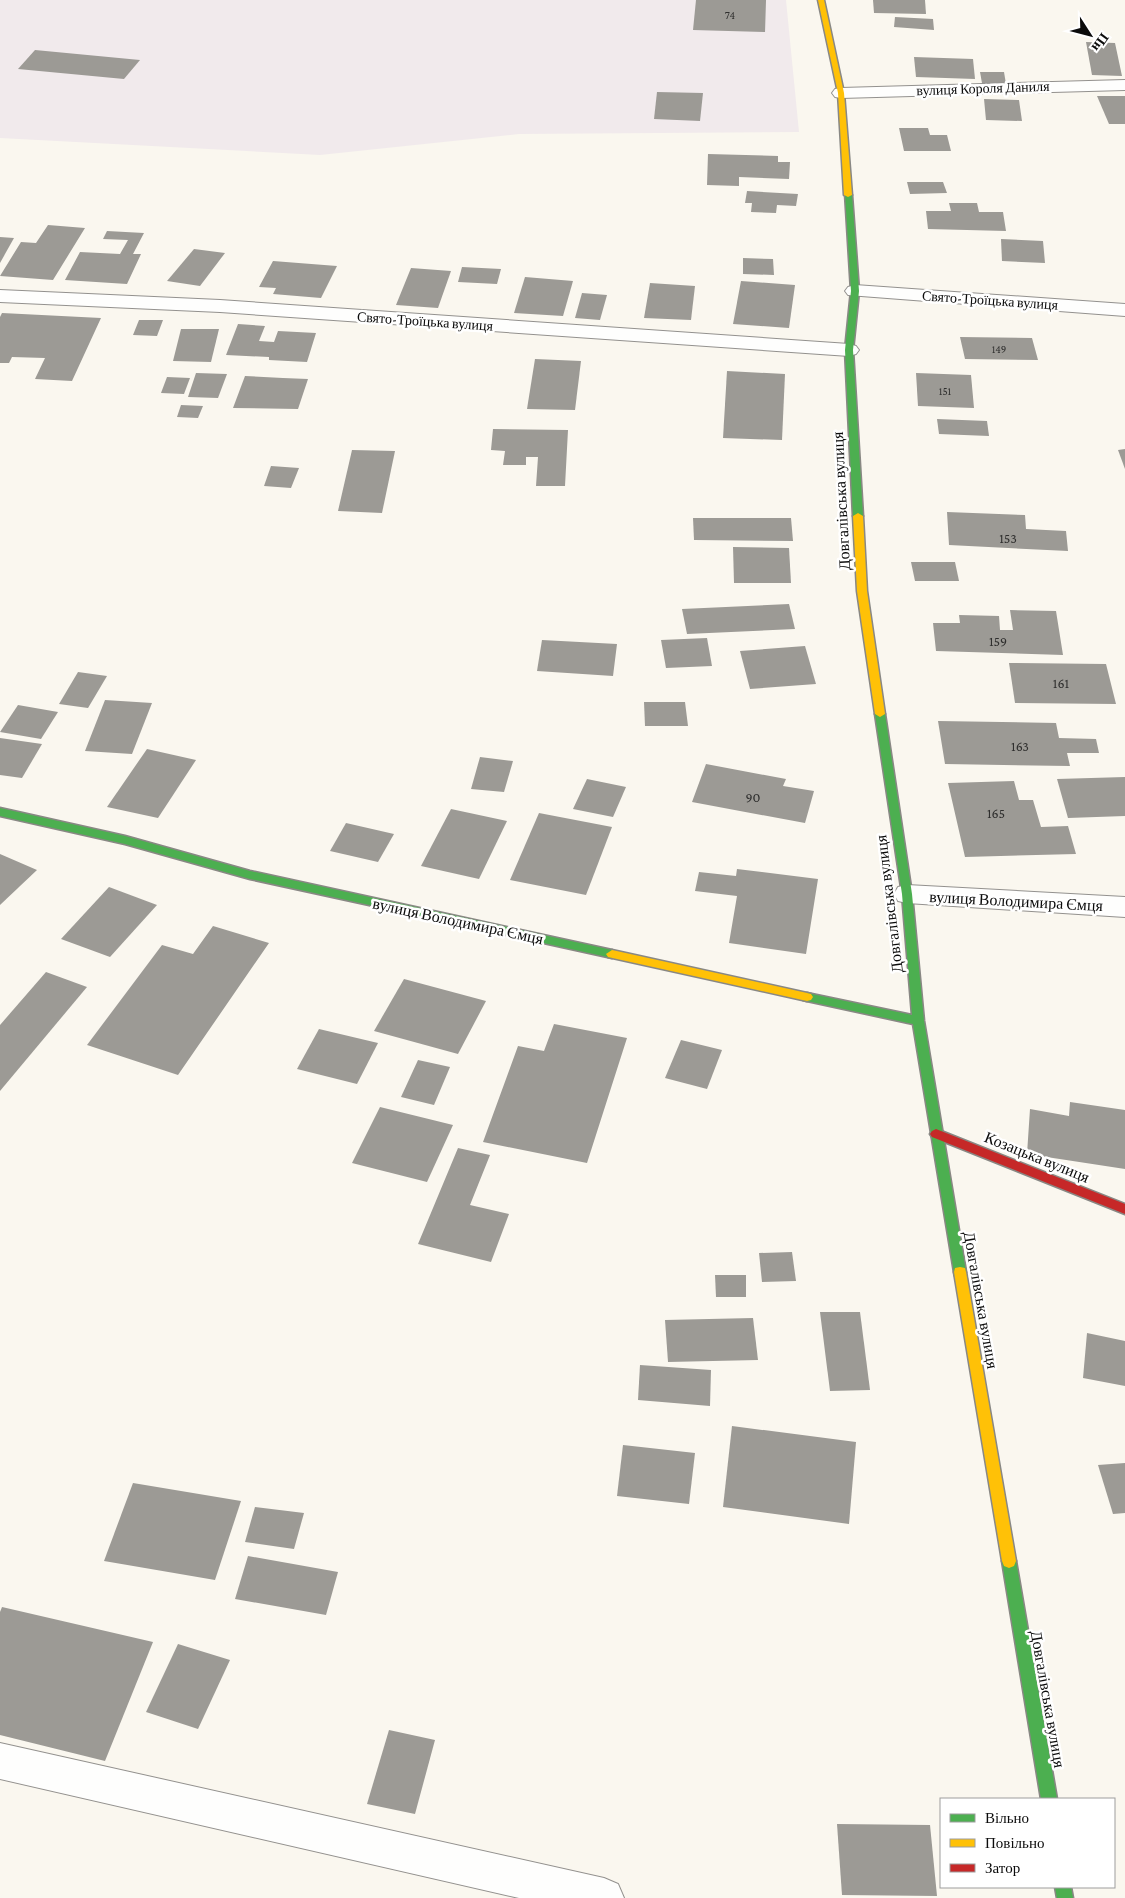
<svg xmlns="http://www.w3.org/2000/svg" width="1125" height="1898" viewBox="0 0 1125 1898" font-family="'Crimson Pro',serif">
<style>
.industrial{fill:#f1eaec}
.building{fill:#9c9a95}
.lines{fill:none;stroke-linecap:round;stroke-linejoin:round}
.street-casing{stroke:#93918e;stroke-width:2}
.fast-casing{stroke:#898884;stroke-width:3}
.slow-casing{stroke:#898884;stroke-width:3}
.jam-casing{stroke:#898884;stroke-width:3}
.street{fill:#fefefd;fill-rule:evenodd}
.fast{fill:#4caf50;fill-rule:evenodd}
.slow{fill:#ffc107;fill-rule:evenodd}
.jam{fill:#c62828;fill-rule:evenodd}
.labels{text-anchor:middle;dominant-baseline:central;stroke-width:5;stroke-linejoin:round;paint-order:stroke}
.far-number-label{font-size:11px;fill:#2f2f2e}
.far-street-label{font-size:14px;fill:#0b0b0b;stroke:#fff}
.number-label{font-size:14px;fill:#2f2f2e}
.street-label{font-size:16px;fill:#0b0b0b;stroke:#fff}
</style>
<rect width="100%" height="100%" fill="#faf7ef"/>
<polygon class="industrial" points="0,0 786,0 799,132 519,134 320,155 0,138"/>
<g class="building">
<polygon points="696,0 766,0 765,32 693,30"/>
<polygon points="873,0 925,0 926,14 874,13"/>
<polygon points="895,17 933,19 934,30 894,27"/>
<polygon points="1086,42 1115,43 1122,76 1092,75"/>
<polygon points="35,50 140,60 124,79 18,69"/>
<polygon points="914,57 973,59 975,79 916,77"/>
<polygon points="980,72 1004,72 1006,84 982,83"/>
<polygon points="657,92 703,93 700,121 654,119"/>
<polygon points="1097,96 1125,96 1125,124 1109,124"/>
<polygon points="984,99 1019,100 1022,121 986,120"/>
<polygon points="899,128 928,128 930,135 947,135 951,151 904,151"/>
<polygon points="708,154 778,156 778,162 790,162 789,179 739,177 739,186 707,185"/>
<polygon points="907,182 943,182 947,193 910,194"/>
<polygon points="747,191 798,194 796,206 777,205 776,213 751,212 752,203 745,203"/>
<polygon points="949,203 977,203 979,212 1003,212 1006,231 928,229 926,211 951,211"/>
<polygon points="48,225 85,228 53,280 0,276 21,242 36,243"/>
<polygon points="107,231 144,233 133,254 141,254 127,284 65,280 80,252 120,254 128,240 103,239"/>
<polygon points="0,237 14,238 0,263"/>
<polygon points="1001,239 1043,241 1045,263 1002,261"/>
<polygon points="194,249 225,253 200,286 167,281"/>
<polygon points="743,258 773,259 774,275 743,274"/>
<polygon points="273,261 337,266 321,298 273,294 276,288 259,287"/>
<polygon points="462,267 501,269 497,284 458,282"/>
<polygon points="411,268 451,271 438,308 396,305"/>
<polygon points="525,277 573,281 563,316 514,313"/>
<polygon points="741,281 795,285 789,328 733,324"/>
<polygon points="650,283 695,286 691,320 644,318"/>
<polygon points="582,293 607,295 600,320 575,318"/>
<polygon points="2,313 101,318 72,381 35,379 45,358 12,357 9,363 0,363 0,317"/>
<polygon points="139,320 163,320 157,336 133,335"/>
<polygon points="238,324 265,326 259,341 274,342 278,331 316,333 307,362 269,360 269,357 226,355"/>
<polygon points="181,329 219,329 211,362 173,361"/>
<polygon points="960,337 1032,338 1038,360 965,359"/>
<polygon points="535,359 581,361 575,410 527,409"/>
<polygon points="727,371 785,374 782,440 723,438"/>
<polygon points="196,373 227,374 218,398 188,397"/>
<polygon points="916,373 971,375 974,408 918,406"/>
<polygon points="245,376 283,378 308,379 298,409 233,408"/>
<polygon points="167,377 190,378 184,394 161,393"/>
<polygon points="181,405 203,406 198,418 177,417"/>
<polygon points="937,419 987,421 989,436 939,434"/>
<polygon points="493,429 568,430 565,486 536,486 538,457 526,457 526,465 503,465 505,451 491,450"/>
<polygon points="1125,449 1125,469 1118,450"/>
<polygon points="352,450 395,451 382,513 338,511"/>
<polygon points="271,466 299,468 291,488 264,486"/>
<polygon points="947,512 1025,515 1026,529 1066,531 1068,551 949,545"/>
<polygon points="693,518 791,518 793,541 694,540"/>
<polygon points="733,547 789,548 791,583 734,583"/>
<polygon points="911,562 955,562 959,581 915,581"/>
<polygon points="789,604 795,629 687,634 682,609"/>
<polygon points="1010,610 1056,611 1063,655 936,651 933,623 960,623 959,615 999,616 1000,630 1013,630"/>
<polygon points="707,638 712,666 666,668 661,640"/>
<polygon points="542,640 617,644 613,676 537,671"/>
<polygon points="805,646 816,684 750,689 740,651"/>
<polygon points="1009,663 1106,664 1116,704 1015,703"/>
<polygon points="78,672 107,676 88,708 59,704"/>
<polygon points="105,700 152,703 132,754 85,751"/>
<polygon points="644,702 685,702 688,726 645,726"/>
<polygon points="18,705 58,712 41,739 0,732"/>
<polygon points="938,721 1056,723 1059,738 1096,739 1099,753 1067,753 1070,766 945,764"/>
<polygon points="0,738 42,744 22,778 0,775"/>
<polygon points="147,749 196,760 158,818 107,807"/>
<polygon points="480,757 513,761 504,792 471,789"/>
<polygon points="706,764 786,779 783,786 814,791 805,823 692,802"/>
<polygon points="1125,777 1125,816 1068,818 1057,779"/>
<polygon points="587,779 626,787 613,817 573,809"/>
<polygon points="1014,781 1019,800 1033,800 1041,827 1068,826 1076,854 965,857 948,783"/>
<polygon points="451,809 507,821 479,879 421,866"/>
<polygon points="539,813 612,827 586,895 510,880"/>
<polygon points="346,823 394,834 378,862 330,851"/>
<polygon points="0,854 37,870 0,905"/>
<polygon points="737,869 818,879 806,954 729,943 737,896 695,891 699,872 736,876"/>
<polygon points="109,887 157,905 110,957 61,939"/>
<polygon points="213,926 269,943 178,1075 87,1045 162,945 193,954"/>
<polygon points="46,972 87,987 0,1091 0,1025"/>
<polygon points="404,979 486,1001 458,1054 374,1031"/>
<polygon points="554,1024 627,1038 587,1163 483,1142 518,1046 544,1051"/>
<polygon points="319,1029 378,1043 357,1084 297,1069"/>
<polygon points="681,1040 722,1050 707,1089 665,1078"/>
<polygon points="418,1060 450,1067 434,1105 401,1097"/>
<polygon points="1070,1102 1125,1110 1125,1169 1027,1154 1030,1109 1069,1116"/>
<polygon points="380,1107 453,1125 427,1182 352,1163"/>
<polygon points="458,1148 490,1155 470,1205 509,1214 491,1262 418,1244"/>
<polygon points="792,1252 796,1281 762,1282 759,1253"/>
<polygon points="715,1275 746,1275 746,1297 716,1297"/>
<polygon points="820,1312 860,1312 870,1390 830,1391"/>
<polygon points="753,1318 758,1360 668,1362 665,1320"/>
<polygon points="1087,1333 1125,1341 1125,1386 1083,1378"/>
<polygon points="640,1365 711,1370 710,1406 638,1400"/>
<polygon points="732,1426 856,1442 849,1524 723,1507"/>
<polygon points="623,1445 695,1453 689,1504 617,1496"/>
<polygon points="1125,1463 1125,1513 1113,1514 1098,1465"/>
<polygon points="133,1483 241,1501 215,1580 104,1561"/>
<polygon points="255,1507 304,1513 294,1549 245,1542"/>
<polygon points="248,1556 338,1572 326,1615 235,1599"/>
<polygon points="2,1607 153,1642 105,1761 0,1735 0,1612"/>
<polygon points="178,1644 230,1660 198,1729 146,1712"/>
<polygon points="389,1730 435,1740 415,1814 367,1804"/>
<polygon points="837,1824 930,1825 937,1896 842,1895"/>
</g>
<g class="lines">
<defs>
<g id="street">
<polygon points="1125,80 1125,90 841,98 835,97 832,93 835,89 841,88"/>
<polygon points="855,285 1125,304 1125,316 848,295 845,291 848,287"/>
<polygon points="0,290 220,300 849,344 856,346 859,350 856,354 849,356 220,312 0,302"/>
<polygon points="907,885 1125,897 1125,917 907,903 898,901 894,894 898,887"/>
<polygon points="0,1743 604,1878 618,1884 624,1898 519,1898 0,1779"/>
</g>
<g id="fast">
<polygon points="845,193 852,195 859,291 853,350 863,516 858,519 853,516 845,350 851,291"/>
<polygon points="880,711 885,714 912,894 924,1021 966,1272 965,1276 960,1277 955,1276 954,1272 913,1024 807,1001 803,1000 801,997 803,994 807,993 912,1015 902,894 875,714"/>
<polygon points="0,808 125,836 250,871 612,950 618,954 612,958 250,879 125,844 0,816"/>
<polygon points="1009,1554 1014,1556 1016,1561 1057,1799 1041,1799 1002,1561 1004,1556"/>
<polygon points="1055,1887 1071,1887 1073,1898 1057,1898"/>
</g>
<g id="slow">
<polygon points="818,0 824,0 844,93 852,195 848,197 844,195 838,93"/>
<polygon points="858,513 863,516 867,591 885,714 880,717 875,714 857,591 853,516"/>
<polygon points="612,950 807,993 811,994 813,997 811,1000 807,1001 608,957 606,954"/>
<polygon points="960,1267 965,1268 966,1272 1016,1561 1014,1566 1009,1568 1004,1566 1002,1561 954,1272 955,1268"/>
</g>
<polygon id="jam" points="936,1129 1125,1204 1125,1214 932,1137 930,1134 932,1131"/>
</defs>
<use href="#street" class="street-casing"/>
<use href="#fast" class="fast-casing"/>
<use href="#slow" class="slow-casing"/>
<use href="#jam" class="jam-casing"/>
<use href="#street" class="street"/>
<use href="#fast" class="fast"/>
<use href="#slow" class="slow"/>
<use href="#jam" class="jam"/>
</g>
<g class="labels">
<g class="far-number-label">
<text x="730" y="15">74</text>
<text x="999" y="349">149</text>
<text x="945" y="391">151</text>
</g>
<g class="far-street-label">
<text transform="translate(983 88) rotate(-2)">вулиця Короля Даниля</text>
<text transform="translate(990 300) rotate(4)">Свято-Троїцька вулиця</text>
<text transform="translate(425 321) rotate(4)">Свято-Троїцька вулиця</text>
</g>
<g class="number-label">
<text x="1008" y="538">153</text>
<text x="998" y="641">159</text>
<text x="1061" y="683">161</text>
<text x="1020" y="746">163</text>
<text x="753" y="797">90</text>
<text x="996" y="813">165</text>
</g>
<g class="street-label">
<text transform="translate(841 501) rotate(-93)">Довгалівська вулиця</text>
<text transform="translate(1016 901) rotate(3)">вулиця Володимира Ємця</text>
<text transform="translate(889 904) rotate(-97)">Довгалівська вулиця</text>
<text transform="translate(458 921) rotate(12)">вулиця Володимира Ємця</text>
<text transform="translate(1037 1157) rotate(22)">Козацька вулиця</text>
<text transform="translate(981 1300) rotate(80)">Довгалівська вулиця</text>
<text transform="translate(1048 1699) rotate(80)">Довгалівська вулиця</text>
</g>
</g>
<rect x="940" y="1798" width="175" height="90" fill="#ffffff" stroke="#9d9d9d"/>
<rect x="950" y="1814" width="25" height="8" fill="#4caf50" stroke="#9d9d9d"/>
<text x="985" y="1823" font-size="15" fill="#0b0b0b">Вільно</text>
<rect x="950" y="1839" width="25" height="8" fill="#ffc107" stroke="#9d9d9d"/>
<text x="985" y="1848" font-size="15" fill="#0b0b0b">Повільно</text>
<rect x="950" y="1864" width="25" height="8" fill="#c62828" stroke="#9d9d9d"/>
<text x="985" y="1873" font-size="15" fill="#0b0b0b">Затор</text>
<g transform="translate(1090 35) rotate(126)" stroke="#ffffff" stroke-width="4" paint-order="stroke">
<path d="M0-4L9 19L0 12L-9 19Z" fill="#0b0b0b"/>
<text y="-8" font-size="14" font-weight="bold" text-anchor="middle" fill="#0b0b0b">Пн</text>
</g>
</svg>
